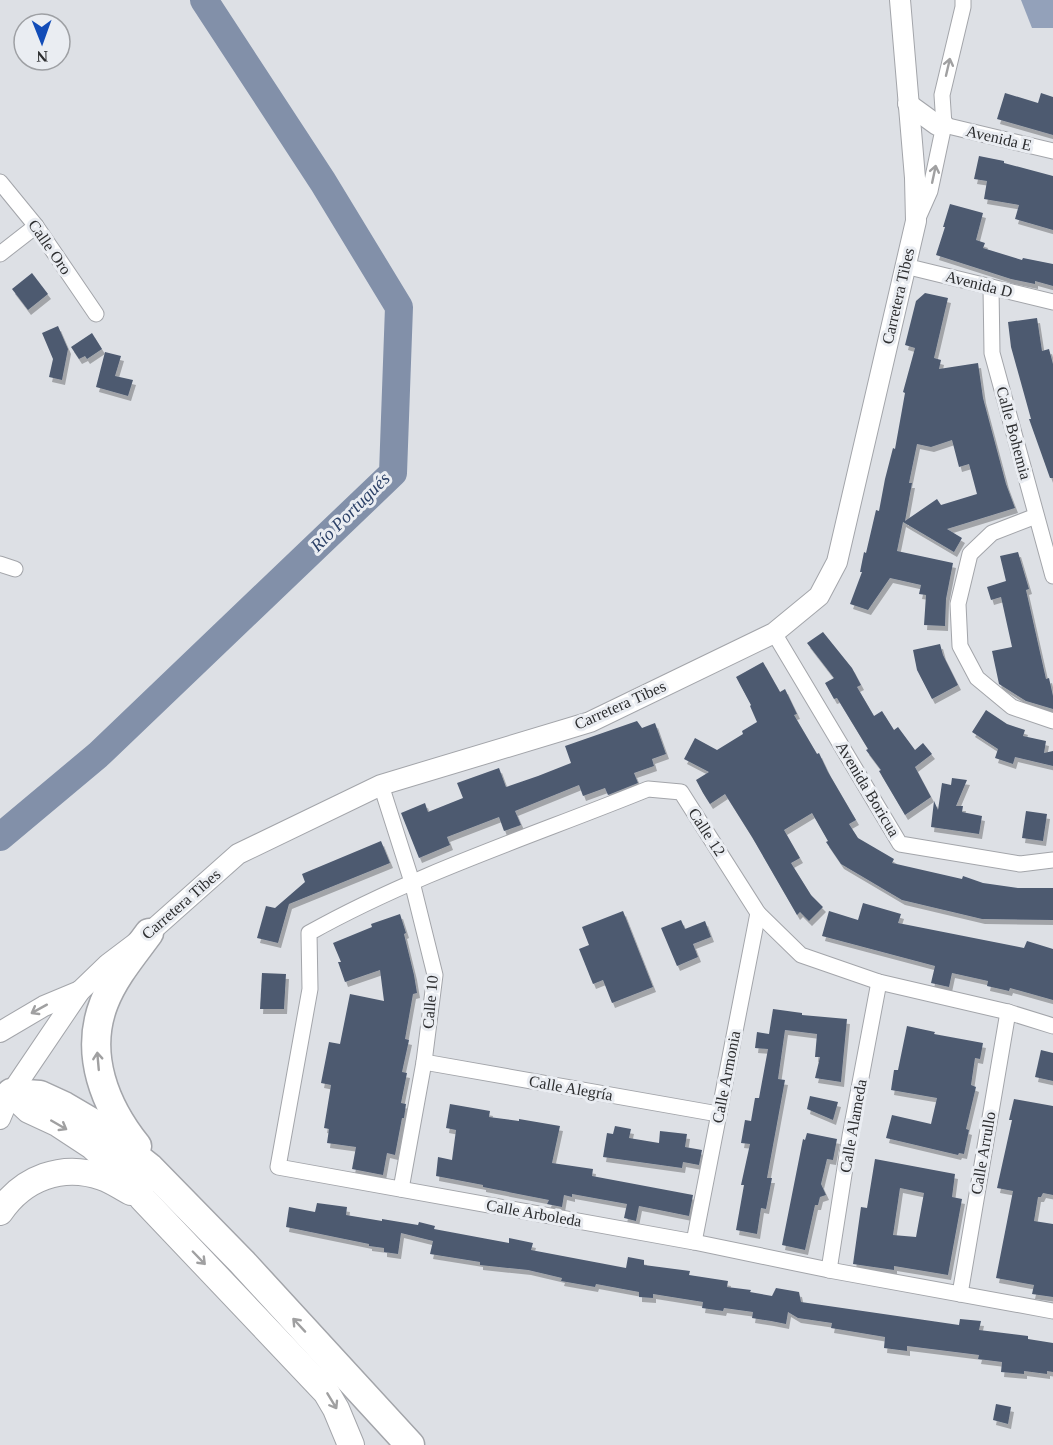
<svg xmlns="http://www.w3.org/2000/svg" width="1053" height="1445" viewBox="0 0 1053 1445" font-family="'Times New Roman',serif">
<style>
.forest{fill:#93a1ba}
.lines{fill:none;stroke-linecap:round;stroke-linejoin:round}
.river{stroke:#8290a9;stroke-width:28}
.building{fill:#4d5a70;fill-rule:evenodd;filter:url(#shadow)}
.minor-casing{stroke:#a3a5aa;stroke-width:17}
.tertiary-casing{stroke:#a3a5aa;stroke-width:22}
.trunk-casing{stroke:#a3a5aa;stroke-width:28}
.motorway-casing{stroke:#a3a5aa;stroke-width:31}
.minor{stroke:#fff;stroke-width:15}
.tertiary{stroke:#fff;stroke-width:20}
.trunk{stroke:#fff;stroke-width:26}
.motorway{stroke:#fff;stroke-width:28}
.oneway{stroke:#a0a0a1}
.labels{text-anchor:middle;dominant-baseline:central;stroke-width:6;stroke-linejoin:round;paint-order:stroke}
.street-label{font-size:16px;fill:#2c2d2f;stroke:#eaedf2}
.water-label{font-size:18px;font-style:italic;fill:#2c4167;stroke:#eaedf2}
</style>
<defs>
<filter id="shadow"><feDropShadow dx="3" dy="5" stdDeviation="0" flood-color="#0004"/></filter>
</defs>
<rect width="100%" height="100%" fill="#dde0e5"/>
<polygon class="forest" points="1021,0 1053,0 1053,28 1032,28"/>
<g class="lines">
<polyline class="river" points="0,837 98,755 393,473 399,307 323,182 204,0"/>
</g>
<g class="building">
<polygon points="1005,93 1038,103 1041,93 1053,97 1053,135 997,119"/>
<polygon points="979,156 1004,161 1004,163 1053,176 1053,230 1015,219 1019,205 984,199 987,181 974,179"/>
<polygon points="950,204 983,213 976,240 985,243 983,248 1022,260 1023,258 1053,264 1053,286 1035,281 1035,284 1011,279 936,255 945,227 943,227"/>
<polygon points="32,273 48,294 28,310 12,289"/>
<path d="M 925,293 L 948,298 L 934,358 L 941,360 L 939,369 L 978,363 L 983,398 L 1006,484 L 1015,508 L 947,529 L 962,538 L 954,552 L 903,522 L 897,551 L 953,563 L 946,599 L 945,626 L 924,625 L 926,595 L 919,594 L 921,585 L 890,578 L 868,610 L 850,604 L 862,572 L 860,572 L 864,552 L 866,553 L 876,510 L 879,511 L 885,479 L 893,448 L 895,449 L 905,393 L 903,392 L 915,348 L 905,345 L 916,301 ZM 952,440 L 959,467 L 969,464 L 977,494 L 941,505 L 937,499 L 905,521 L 912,483 L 909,483 L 917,444 L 931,447 Z"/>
<polygon points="1037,318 1042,351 1049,349 1053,364 1053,478 1050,478 1029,419 1031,419 1011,347 1008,322"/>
<polygon points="58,326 68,349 62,380 49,377 53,359 42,333"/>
<polygon points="92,333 102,349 87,359 85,356 79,359 71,347"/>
<polygon points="105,352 121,356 115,376 133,380 128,396 96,387"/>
<polygon points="1018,552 1029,589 1026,590 1046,679 1049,678 1053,696 1053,709 1026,701 999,684 992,651 1012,647 1001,597 991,600 987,587 1006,581 1000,556"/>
<polygon points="823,632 852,668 861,685 857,687 874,716 882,711 894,730 898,727 915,750 923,743 932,754 915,767 931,797 905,815 879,771 881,770 866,750 868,749 837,698 834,699 825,683 834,678 807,643"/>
<polygon points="940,644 943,655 958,685 932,699 917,670 913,650"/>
<polygon points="763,662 780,692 785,689 797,714 794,715 817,754 819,753 828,772 856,820 849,824 858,838 894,859 892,863 962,879 963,876 983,883 1018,888 1053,888 1053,920 982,919 902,900 841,864 826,842 828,841 812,813 784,830 800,858 791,863 811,895 823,907 809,921 800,912 797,915 752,837 725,794 710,804 703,793 696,780 709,772 684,759 695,738 717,750 743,734 742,731 757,722 750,706 751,705 736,677"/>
<polygon points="986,710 1007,724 1025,730 1023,736 1046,741 1044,753 1053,751 1053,766 1015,757 1013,764 995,758 998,749 972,732"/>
<polygon points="637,721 642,728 655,723 666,754 652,759 654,766 634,773 638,783 608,795 605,788 583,796 579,785 515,811 521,825 504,831 499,817 447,837 450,845 419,858 401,813 425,803 428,812 463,798 457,783 499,768 506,787 538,776 571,763 565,746"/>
<polygon points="952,778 967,780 956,806 963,806 962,812 982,816 979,834 931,827 934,801 938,810 942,783 951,785"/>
<polygon points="1026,811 1047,814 1043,841 1022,838"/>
<polygon points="381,841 390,863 289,904 278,943 257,938 266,906 275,908 305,882 302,874"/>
<polygon points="863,903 901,914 898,923 1024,948 1027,941 1053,949 1053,1000 1010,988 1009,991 987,986 988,981 952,973 949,987 931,983 935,966 822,936 829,911 858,920"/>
<polygon points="623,911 653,987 612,1003 603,980 593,984 579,949 589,945 582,927"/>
<polygon points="400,914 406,933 404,934 414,975 417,993 413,994 405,1039 409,1040 402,1072 407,1073 401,1103 406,1104 404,1118 402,1118 395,1155 387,1153 383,1175 352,1169 356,1147 327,1143 329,1129 324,1128 331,1085 321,1083 329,1042 340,1044 350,994 384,1001 380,970 345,982 338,962 341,962 333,943 372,927 371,924"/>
<polygon points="681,920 685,929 705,921 711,937 693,944 698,957 677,966 661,928"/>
<polygon points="262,973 286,974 284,1009 260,1009"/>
<polygon points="773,1009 802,1013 802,1015 847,1019 841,1082 815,1078 820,1057 815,1057 817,1034 785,1030 778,1079 785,1080 767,1178 772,1178 766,1209 761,1208 757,1234 736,1230 744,1185 741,1185 750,1144 741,1143 745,1120 751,1121 755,1098 759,1098 768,1049 755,1048 757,1032 769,1034"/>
<polygon points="907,1026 935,1032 934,1034 983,1043 980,1059 975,1058 971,1085 976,1087 966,1129 969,1130 964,1154 959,1153 958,1155 886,1138 892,1115 931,1124 937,1098 891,1090 894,1070 898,1070"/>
<polygon points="1041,1050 1053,1053 1053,1081 1035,1077"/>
<polygon points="810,1096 838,1102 833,1120 807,1109"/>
<polygon points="1014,1099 1053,1106 1053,1195 1043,1193 1041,1197 1038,1197 1034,1221 1053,1224 1053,1297 1032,1294 1034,1285 996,1278 1013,1191 997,1188 1012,1120 1009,1120"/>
<polygon points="450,1104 490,1111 489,1117 519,1121 519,1119 560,1126 552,1163 593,1169 592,1176 693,1195 689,1216 639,1206 636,1221 624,1218 627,1204 572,1194 572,1197 564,1195 562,1207 547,1204 549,1200 483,1187 483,1185 436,1176 438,1157 452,1160 456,1130 446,1128"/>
<polygon points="615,1126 631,1129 629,1138 659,1143 660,1131 687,1134 685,1147 702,1150 699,1165 683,1162 682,1168 603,1157 607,1133 613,1134"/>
<polygon points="807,1133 837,1139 833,1160 827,1159 821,1184 826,1195 820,1197 818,1205 815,1205 805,1250 782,1245 803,1139 805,1140"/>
<path d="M 875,1159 L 955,1174 L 952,1197 L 962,1199 L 948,1275 L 894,1266 L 894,1270 L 853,1264 L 861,1207 L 867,1208 ZM 900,1188 L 924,1193 L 916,1237 L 893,1235 Z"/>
<polygon points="317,1203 347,1207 346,1215 382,1221 382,1219 418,1225 419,1222 435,1226 434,1229 509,1243 509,1238 533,1243 531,1250 626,1268 628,1257 644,1260 644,1265 690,1271 689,1275 728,1281 727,1287 751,1290 750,1292 772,1296 776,1288 799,1292 801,1302 959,1325 960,1319 981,1321 979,1330 1028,1336 1028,1339 1053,1343 1053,1372 1047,1371 1047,1374 1024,1371 1024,1374 1001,1372 1002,1362 978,1359 979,1355 907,1346 907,1351 884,1348 885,1337 831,1328 832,1323 798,1318 788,1312 786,1324 771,1321 752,1318 753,1312 724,1308 723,1311 702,1308 703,1302 653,1294 653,1298 639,1297 639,1292 596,1284 595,1287 561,1281 562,1278 528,1270 480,1265 480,1262 430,1254 433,1241 401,1233 398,1254 384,1252 384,1248 369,1246 369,1244 286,1227 289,1207 315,1212"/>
<polygon points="996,1404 1011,1407 1008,1424 993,1420"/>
</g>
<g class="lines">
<defs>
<g id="minor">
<polyline points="944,125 1053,151"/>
<polyline points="0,182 36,226 96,314"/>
<polyline points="918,218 930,191 944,125 942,95 963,7 963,0"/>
<polyline points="0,254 36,226"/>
<polyline points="905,266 1053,302"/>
<polyline points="991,287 992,353 1053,576"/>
<polyline points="1036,516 992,533 970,554 958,604 960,646 977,678 1012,707 1053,721"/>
<polyline points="0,564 15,569"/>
<polyline points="774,633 900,844 1020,864 1053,860"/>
<polyline points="381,785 412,882 435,975 424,1062 401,1189"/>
<path d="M 1053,1026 L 1008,1012 L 879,982 L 801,955 L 758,913 L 681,792 L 648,789 C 535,835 416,873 309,933 L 310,989 L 278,1167 L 694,1242 L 829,1270 L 1053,1311"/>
<polyline points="424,1062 718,1114"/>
<polyline points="694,1242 758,913"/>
<polyline points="829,1270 850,1136 879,982"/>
<polyline points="960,1294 1008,1012"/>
</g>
<g id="tertiary">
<polyline points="908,104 937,125 944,125"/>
<polyline points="0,1032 44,1006 80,991"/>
<polyline points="0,1119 11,1093 80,991 108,964 149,933 238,854 381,785 590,722 774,633 819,596 837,562 916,221 915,178 900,0"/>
</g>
<g id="trunk">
<polyline points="11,1093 29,1110 57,1123 92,1146 139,1189 142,1198 326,1392 336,1409 351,1445"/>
<path d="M 0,1212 C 23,1178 62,1163 102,1177 C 112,1180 121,1187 131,1192"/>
</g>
<g id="motorway">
<polyline points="11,1093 40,1095 64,1106 93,1123 150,1168 242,1262 410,1445"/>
<path d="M 137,1146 C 105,1106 84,1054 104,1003 C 114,977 133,955 149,933"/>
</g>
</defs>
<use href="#minor" class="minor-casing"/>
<use href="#tertiary" class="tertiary-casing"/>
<use href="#trunk" class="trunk-casing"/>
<use href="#motorway" class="motorway-casing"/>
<use href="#minor" class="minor"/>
<use href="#tertiary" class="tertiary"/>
<use href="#trunk" class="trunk"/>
<use href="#motorway" class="motorway"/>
</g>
<defs><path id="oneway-shaft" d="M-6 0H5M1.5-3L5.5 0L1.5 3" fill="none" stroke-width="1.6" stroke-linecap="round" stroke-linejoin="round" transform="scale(1.5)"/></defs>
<g class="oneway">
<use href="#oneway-shaft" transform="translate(948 67) rotate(-77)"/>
<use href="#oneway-shaft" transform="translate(934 174) rotate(-78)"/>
<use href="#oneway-shaft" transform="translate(39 1009) rotate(151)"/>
<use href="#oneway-shaft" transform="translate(98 1061) rotate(-95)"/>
<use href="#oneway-shaft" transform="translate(59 1125) rotate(30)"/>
<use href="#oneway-shaft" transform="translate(199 1258) rotate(46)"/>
<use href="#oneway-shaft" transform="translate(299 1325) rotate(-133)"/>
<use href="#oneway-shaft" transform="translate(332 1401) rotate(59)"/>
</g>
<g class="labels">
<g class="street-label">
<text transform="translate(999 138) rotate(13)">Avenida E</text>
<text transform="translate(50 247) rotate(55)">Calle Oro</text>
<text transform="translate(979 284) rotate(14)">Avenida D</text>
<text transform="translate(898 296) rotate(-77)">Carretera Tibes</text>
<text transform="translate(1014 433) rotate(75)">Calle Bohemia</text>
<text transform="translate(620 705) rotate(-24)">Carretera Tibes</text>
<text transform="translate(868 789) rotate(59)">Avenida Boricua</text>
<text transform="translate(707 832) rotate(57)">Calle 12</text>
<text transform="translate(181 904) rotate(-41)">Carretera Tibes</text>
<text transform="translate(430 1002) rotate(-85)">Calle 10</text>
<text transform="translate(726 1077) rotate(-79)">Calle Armonia</text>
<text transform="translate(571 1088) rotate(10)">Calle Alegría</text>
<text transform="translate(853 1126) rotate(-80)">Calle Alameda</text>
<text transform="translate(983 1153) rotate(-80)">Calle Arrullo</text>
<text transform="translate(534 1213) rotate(10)">Calle Arboleda</text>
</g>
<g class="water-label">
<text transform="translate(350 512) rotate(-45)">Río Portugués</text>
</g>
</g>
<g transform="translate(42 42) rotate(179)"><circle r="28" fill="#eaedf2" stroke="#9ea0a4" stroke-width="1.5"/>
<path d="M0-4.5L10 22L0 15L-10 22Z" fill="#124cb8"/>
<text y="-9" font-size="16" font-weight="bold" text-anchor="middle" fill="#2c2d2f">N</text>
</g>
</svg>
